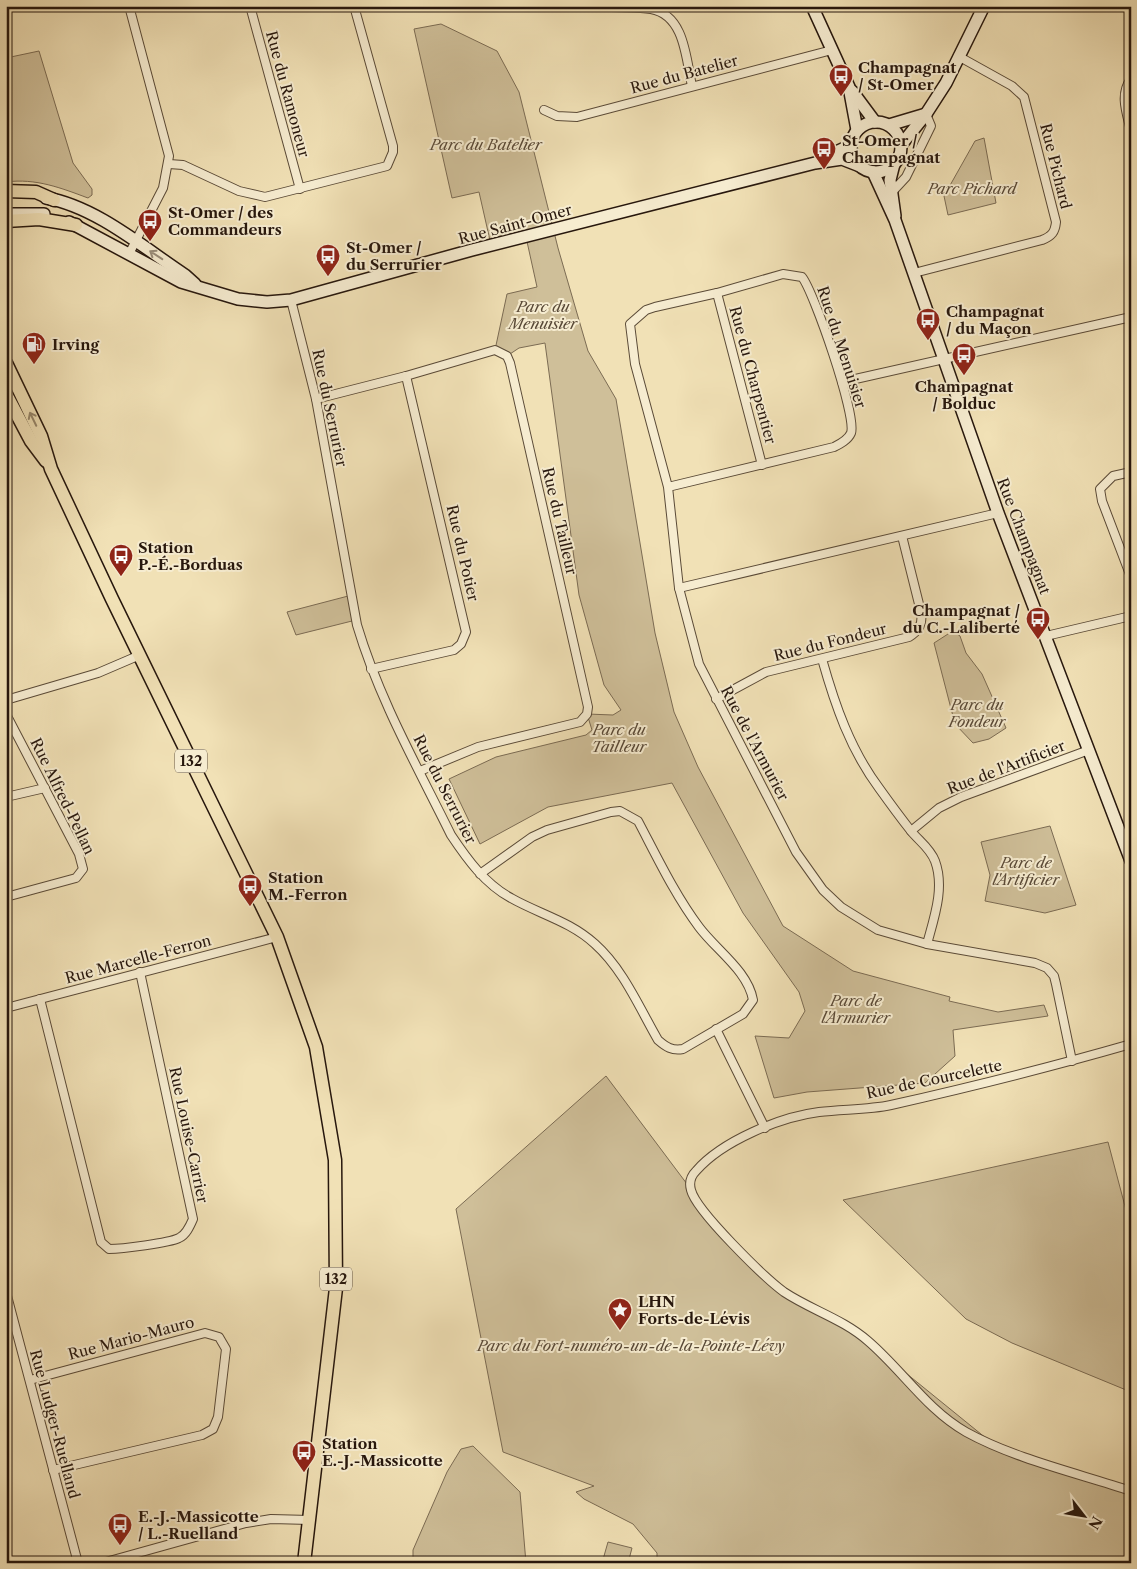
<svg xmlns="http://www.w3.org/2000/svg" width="1137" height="1569" viewBox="0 0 1137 1569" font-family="'Libre Caslon Text',serif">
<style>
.green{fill:#cfbf99;stroke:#7b6b53}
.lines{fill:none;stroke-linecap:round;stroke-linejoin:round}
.street-casing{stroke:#5a4a37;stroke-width:10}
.secondary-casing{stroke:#27170d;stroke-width:14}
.primary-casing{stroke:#27170d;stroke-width:15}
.street{stroke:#f6ecd0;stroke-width:8}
.secondary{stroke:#f6ecd0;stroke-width:11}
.primary{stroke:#f1e1b6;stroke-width:12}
.oneway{stroke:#998c78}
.oneway2{stroke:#96866a}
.labels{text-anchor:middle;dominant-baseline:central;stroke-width:4;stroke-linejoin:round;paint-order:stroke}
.shield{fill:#f6ecd0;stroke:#655748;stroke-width:1}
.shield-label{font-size:14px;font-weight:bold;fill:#27170d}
.poi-label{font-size:15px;font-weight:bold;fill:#27170d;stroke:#f6ecd0;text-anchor:start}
.street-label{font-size:15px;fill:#27170d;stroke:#f6ecd0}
.park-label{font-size:15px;font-style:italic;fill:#594937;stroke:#f6ecd0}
</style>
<rect width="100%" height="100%" fill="#f1e1b6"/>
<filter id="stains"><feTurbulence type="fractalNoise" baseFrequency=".004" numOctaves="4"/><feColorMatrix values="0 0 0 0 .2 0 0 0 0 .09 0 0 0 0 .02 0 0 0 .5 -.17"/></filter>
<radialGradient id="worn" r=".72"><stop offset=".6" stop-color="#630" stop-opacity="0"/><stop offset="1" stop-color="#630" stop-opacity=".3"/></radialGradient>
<g class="green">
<polygon points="441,24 497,51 519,92 558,248 588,351 616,399 655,633 674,712 698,767 783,926 853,971 950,997 949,1001 998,1012 1044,1005 1048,1016 953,1030 955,1056 925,1083 807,1092 774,1098 755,1036 789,1038 805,1011 799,992 743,913 672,783 548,807 480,844 449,779 496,757 586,735 592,730 587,714 613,715 621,710 604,685 579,595 545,343 519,348 507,356 495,350 507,294 537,287 526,237 491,245 479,192 452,198 414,29"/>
<path d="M 39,51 L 73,163 L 92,189 L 92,195 L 88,198 C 61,188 36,178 6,182 L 6,58 Z"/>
<polygon points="984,138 996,203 948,215 944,196 975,141"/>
<polygon points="352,595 356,620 296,635 287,612"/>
<polygon points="956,633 960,636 966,653 982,674 1006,728 989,739 973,743 955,724 934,643 948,634"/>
<polygon points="1050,826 1076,905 1045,913 985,901 990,875 981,842"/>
<polygon points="606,1076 690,1188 694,1197 768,1279 832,1316 891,1361 992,1443 1131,1489 1131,1563 713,1563 710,1560 708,1563 657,1563 657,1553 633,1524 584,1499 576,1492 594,1486 503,1452 456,1209"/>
<polygon points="1108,1142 1131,1229 1131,1392 1012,1343 966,1319 843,1200"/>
<polygon points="473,1446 520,1492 526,1563 413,1563 413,1550 447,1472 461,1449"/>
<polygon points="608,1542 632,1548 628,1563 602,1563"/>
</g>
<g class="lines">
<defs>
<g id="street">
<polyline points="129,6 169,156 163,188 129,254"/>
<polyline points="250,6 300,189"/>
<path d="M 601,6 C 618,8 635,7 651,9 C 685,15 686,59 692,86"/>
<path d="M 1131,79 C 1119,94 1127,114 1131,131"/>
<polyline points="544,110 557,116 577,117 832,50"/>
<polyline points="169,164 183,165 239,191 265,197 387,166 393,152 393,146 354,6"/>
<polyline points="893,191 906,177 931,126 926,114"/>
<path d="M 914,273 L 1042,240 C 1052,236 1055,232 1056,222 L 1024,97 L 1012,86 L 958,56"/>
<polyline points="717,293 762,465"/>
<path d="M 291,300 L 316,399 L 357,625 C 379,699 417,766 451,835 C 467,859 485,884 511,898 C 539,914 570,921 595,944 C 623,969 639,1007 658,1040 C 666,1047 672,1051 683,1049 L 743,1014 L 753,1000 C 748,971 716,950 699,927 C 675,895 657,857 638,821 L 620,811 L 611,812 L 547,830 L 532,837 L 480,874"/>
<polyline points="842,382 1131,317"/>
<polyline points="316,399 406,376 495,350 507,356 510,363 588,707 587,714 580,722 478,747 420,771"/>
<polyline points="1131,472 1113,476 1100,489 1102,501 1131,577"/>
<path d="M 668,487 L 834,447 C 840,444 848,440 851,433 C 857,416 814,292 802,277 L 783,274 L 717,293 L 655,307 L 646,310 L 630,324 L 635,364 L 668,487 L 679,588 L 699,664 L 796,852 L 823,890 L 841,907 L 878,930 L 927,944 L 1035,963 L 1047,968 L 1054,976 L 1056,984 L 1072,1061"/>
<polyline points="679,588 998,513"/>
<polyline points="1046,636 1131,616"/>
<path d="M 822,659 C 835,705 850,749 879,788 C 889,802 900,817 911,831 C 919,841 930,848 935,861 C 945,888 934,918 927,944"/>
<polyline points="371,669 454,650 461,644 466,632 406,376"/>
<path d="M 716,699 L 766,672 L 909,637 C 919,631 923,624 921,612 L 902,536"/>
<polyline points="6,700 98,673 140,655"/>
<polyline points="6,714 79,854 83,869 76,878 6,897"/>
<polyline points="6,797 45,788"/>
<polyline points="911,831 939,808 961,797 1089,750"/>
<path d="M 40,999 L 101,1242 L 109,1249 C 122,1249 169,1243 179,1238 C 186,1235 190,1226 193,1219 L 140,972"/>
<polyline points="6,1008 277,937"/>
<polyline points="716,1029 765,1128"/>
<path d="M 1131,1044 C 1051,1067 971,1087 891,1105 C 868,1110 843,1109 819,1112 C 780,1117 722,1141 696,1171 C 691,1176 689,1183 691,1190 C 696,1211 765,1278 784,1292 C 811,1310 843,1319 868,1341 C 902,1370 927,1410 966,1432 C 1015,1459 1077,1473 1131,1491"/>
<polyline points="6,1292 78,1563"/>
<polyline points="30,1380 205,1333 219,1337 226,1349 218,1417 213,1429 202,1435 53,1470"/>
<polyline points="102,1563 246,1523 271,1519 310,1520"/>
</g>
<g id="secondary">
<polyline points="812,6 849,87 857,130"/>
<polyline points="852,91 875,122"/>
<circle cx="876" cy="147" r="25"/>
<polyline points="889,125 926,114"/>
<polyline points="901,145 926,114 946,83 984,6"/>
<polyline points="821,159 851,145"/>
<polyline points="894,164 890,180 895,216"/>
<polyline points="873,172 895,220 998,513 1131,861"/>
<path d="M 46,198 C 95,206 144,248 185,275 L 195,284"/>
<polyline points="6,214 44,214"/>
<polyline points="69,222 181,282 238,299 267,302 291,300 472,250 815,163 842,159 860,166"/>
</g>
<g id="primary">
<polyline points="6,191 36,192 54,200"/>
<polyline points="6,221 39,219 76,225"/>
<polyline points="6,363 41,436 51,469 112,599 277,937 316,1047 335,1160 336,1288 304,1563"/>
<polyline points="6,394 31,441 46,461"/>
</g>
</defs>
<use href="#street" class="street-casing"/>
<use href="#secondary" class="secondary-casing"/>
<use href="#primary" class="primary-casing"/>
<use href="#street" class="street"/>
<use href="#secondary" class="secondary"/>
<use href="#primary" class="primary"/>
</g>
<defs><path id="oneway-shaft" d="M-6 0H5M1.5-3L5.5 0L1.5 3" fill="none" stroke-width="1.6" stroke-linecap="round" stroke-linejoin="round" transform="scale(1.25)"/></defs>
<use class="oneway" href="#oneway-shaft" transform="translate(156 255) rotate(-147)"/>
<use class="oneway2" href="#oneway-shaft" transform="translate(33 419) rotate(-116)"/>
<defs>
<symbol id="bus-pin" viewBox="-11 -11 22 30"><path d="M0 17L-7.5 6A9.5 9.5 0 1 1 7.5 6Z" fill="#8f2418" stroke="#f6ecd0"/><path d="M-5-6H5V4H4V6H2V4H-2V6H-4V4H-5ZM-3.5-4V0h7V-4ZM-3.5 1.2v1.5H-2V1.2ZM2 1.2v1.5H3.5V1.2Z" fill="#fff"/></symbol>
<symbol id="fuel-pin" viewBox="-11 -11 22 30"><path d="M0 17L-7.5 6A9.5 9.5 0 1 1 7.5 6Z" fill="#8f2418" stroke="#f6ecd0"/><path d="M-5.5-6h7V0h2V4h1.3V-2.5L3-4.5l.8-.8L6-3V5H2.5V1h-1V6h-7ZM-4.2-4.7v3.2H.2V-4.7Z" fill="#fff"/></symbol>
<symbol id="sight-pin" viewBox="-11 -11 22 30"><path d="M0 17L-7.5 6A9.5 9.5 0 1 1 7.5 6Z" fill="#8f2418" stroke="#f6ecd0"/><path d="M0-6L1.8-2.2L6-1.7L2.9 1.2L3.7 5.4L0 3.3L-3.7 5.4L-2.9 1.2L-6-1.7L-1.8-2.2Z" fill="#fff"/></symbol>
</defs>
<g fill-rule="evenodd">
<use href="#bus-pin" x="827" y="62" width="28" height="38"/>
<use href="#bus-pin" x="810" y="135" width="28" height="38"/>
<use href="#bus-pin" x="136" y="207" width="28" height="38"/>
<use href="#bus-pin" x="314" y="242" width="28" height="38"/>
<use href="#bus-pin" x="914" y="306" width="28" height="38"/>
<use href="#fuel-pin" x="20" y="330" width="28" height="38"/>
<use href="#bus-pin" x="950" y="341" width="28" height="38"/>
<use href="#bus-pin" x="107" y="542" width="28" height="38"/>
<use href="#bus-pin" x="1024" y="605" width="28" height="38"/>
<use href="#bus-pin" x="236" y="872" width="28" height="38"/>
<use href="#sight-pin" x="606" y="1296" width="28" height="38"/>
<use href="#bus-pin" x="290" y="1438" width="28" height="38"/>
<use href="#bus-pin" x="106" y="1511" width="28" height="38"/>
</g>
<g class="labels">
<g class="shield">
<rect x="175" y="749.5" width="32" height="23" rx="4"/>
<rect x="320" y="1267.5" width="32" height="23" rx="4"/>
</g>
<g class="shield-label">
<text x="191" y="761">132</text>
<text x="336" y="1279">132</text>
</g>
<g class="poi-label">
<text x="858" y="67">Champagnat<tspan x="858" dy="17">/ St-Omer</tspan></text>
<text x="842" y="140">St-Omer /<tspan x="842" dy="17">Champagnat</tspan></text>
<text x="168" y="212">St-Omer / des<tspan x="168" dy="17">Commandeurs</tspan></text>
<text x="346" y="247">St-Omer /<tspan x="346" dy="17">du Serrurier</tspan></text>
<text x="946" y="311">Champagnat<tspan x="946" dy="17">/ du Maçon</tspan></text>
<text x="52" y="344">Irving</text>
<text x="964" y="386" text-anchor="middle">Champagnat<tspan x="964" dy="17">/ Bolduc</tspan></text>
<text x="138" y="547">Station<tspan x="138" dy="17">P.-É.-Borduas</tspan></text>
<text x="1020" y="610" text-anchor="end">Champagnat /<tspan x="1020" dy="17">du C.-Laliberté</tspan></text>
<text x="268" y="877">Station<tspan x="268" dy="17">M.-Ferron</tspan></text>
<text x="638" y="1301">LHN<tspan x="638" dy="17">Forts-de-Lévis</tspan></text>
<text x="322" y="1443">Station<tspan x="322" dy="17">E.-J.-Massicotte</tspan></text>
<text x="138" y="1516">E.-J.-Massicotte<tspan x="138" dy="17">/ L.-Ruelland</tspan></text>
</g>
<g class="street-label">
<text transform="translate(684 74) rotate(-15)">Rue du Batelier</text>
<text transform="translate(288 94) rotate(75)">Rue du Ramoneur</text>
<text transform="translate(1056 166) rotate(76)">Rue Pichard</text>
<text transform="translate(515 224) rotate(-15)">Rue Saint-Omer</text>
<text transform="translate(842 347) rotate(72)">Rue du Menuisier</text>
<text transform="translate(753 375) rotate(75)">Rue du Charpentier</text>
<text transform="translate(330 408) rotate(78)">Rue du Serrurier</text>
<text transform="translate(560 521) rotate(77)">Rue du Tailleur</text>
<text transform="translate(1024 536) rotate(69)">Rue Champagnat</text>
<text transform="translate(463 553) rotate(77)">Rue du Potier</text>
<text transform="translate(830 642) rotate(-14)">Rue du Fondeur</text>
<text transform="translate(755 743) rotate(62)">Rue de l'Armurier</text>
<text transform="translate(1006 767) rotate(-21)">Rue de l'Artificier</text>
<text transform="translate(445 789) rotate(63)">Rue du Serrurier</text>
<text transform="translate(63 796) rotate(64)">Rue Alfred-Pellan</text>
<text transform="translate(138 959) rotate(-15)">Rue Marcelle-Ferron</text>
<text transform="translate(934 1079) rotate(-12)">Rue de Courcelette</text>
<text transform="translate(189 1135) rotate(78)">Rue Louise-Carrier</text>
<text transform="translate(131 1338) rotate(-15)">Rue Mario-Mauro</text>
<text transform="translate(55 1424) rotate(75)">Rue Ludger-Ruelland</text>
</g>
<g class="park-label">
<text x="486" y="144">Parc du Batelier</text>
<text x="972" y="188">Parc Pichard</text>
<text x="543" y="306">Parc du<tspan x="543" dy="17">Menuisier</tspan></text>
<text x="977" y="704">Parc du<tspan x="977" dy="17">Fondeur</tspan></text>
<text x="619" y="729">Parc du<tspan x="619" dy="17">Tailleur</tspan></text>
<text x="1026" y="862">Parc de<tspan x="1026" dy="17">l'Artificier</tspan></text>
<text x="856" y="1000">Parc de<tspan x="856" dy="17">l'Armurier</tspan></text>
<text x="631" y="1345">Parc du Fort-numéro-un-de-la-Pointe-Lévy</text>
</g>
</g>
<rect width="1137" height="1569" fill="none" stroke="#f1e1b6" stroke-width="25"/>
<rect x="8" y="8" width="1122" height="1554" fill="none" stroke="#27170d" stroke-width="2.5"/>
<rect x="12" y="12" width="1112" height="1544" fill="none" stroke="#27170d"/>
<g transform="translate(1084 1516) rotate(121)" stroke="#f6ecd0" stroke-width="4" paint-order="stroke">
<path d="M0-4L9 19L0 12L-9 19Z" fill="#27170d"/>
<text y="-8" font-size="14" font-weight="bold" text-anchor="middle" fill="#27170d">N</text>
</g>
<rect width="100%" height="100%" filter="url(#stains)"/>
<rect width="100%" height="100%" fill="url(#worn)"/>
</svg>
